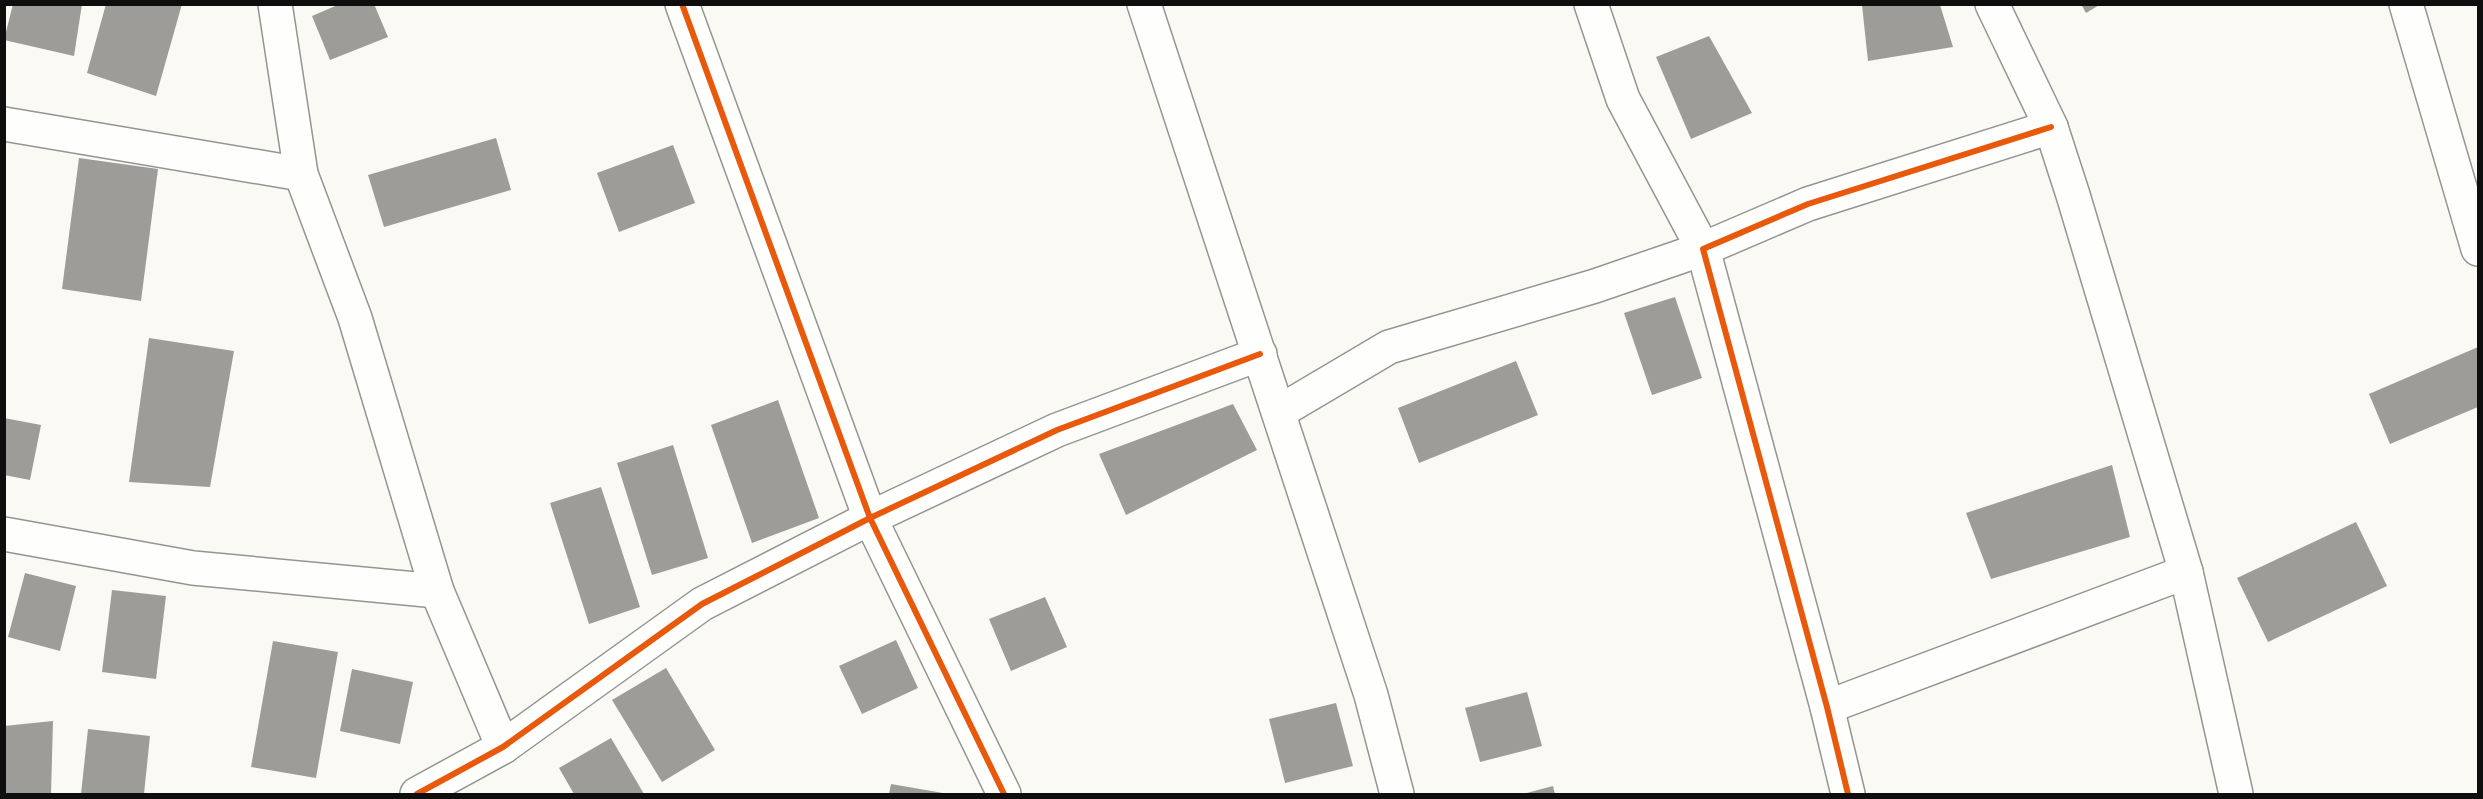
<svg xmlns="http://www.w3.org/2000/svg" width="2483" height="799" viewBox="0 0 2483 799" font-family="Spectral,serif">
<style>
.building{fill:#9e9c99}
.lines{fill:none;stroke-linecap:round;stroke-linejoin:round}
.minor-casing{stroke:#949492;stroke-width:36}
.minor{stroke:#fefefd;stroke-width:33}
.cycleway-casing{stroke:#fff;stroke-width:10}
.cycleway{stroke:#e8590c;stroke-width:6}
</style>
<rect width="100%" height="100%" fill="#faf9f4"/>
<g class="building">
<polygon points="13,4 82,4 74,56 4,40"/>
<polygon points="106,4 182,4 156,96 87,73"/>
<polygon points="340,4 374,4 388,37 330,60 312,16"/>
<polygon points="2081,4 2101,4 2086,13"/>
<polygon points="1862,5 1940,5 1953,47 1868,61"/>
<polygon points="1709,36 1752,113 1691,139 1656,57"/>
<polygon points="496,138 511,190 384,227 368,175"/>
<polygon points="673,145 695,203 619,232 597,173"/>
<polygon points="79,158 158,169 141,301 62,289"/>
<polygon points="1675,297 1702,378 1652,395 1624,313"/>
<polygon points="149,338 234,351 210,487 129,482"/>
<polygon points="2478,347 2478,407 2390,444 2369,394"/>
<polygon points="1516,361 1538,415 1419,463 1398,408"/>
<polygon points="778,400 819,518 752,543 711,425"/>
<polygon points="1233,404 1257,450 1126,515 1099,454"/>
<polygon points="4,418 41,425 30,480 4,475"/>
<polygon points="673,445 708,558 652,575 617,463"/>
<polygon points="2112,465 2130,537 1991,579 1966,513"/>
<polygon points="601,487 640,607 589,624 550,503"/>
<polygon points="2356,522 2387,586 2268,642 2237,578"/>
<polygon points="25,573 76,586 60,651 8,637"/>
<polygon points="112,590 166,596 156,679 102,672"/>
<polygon points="1045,597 1067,647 1011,671 989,619"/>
<polygon points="896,640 918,688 862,714 839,666"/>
<polygon points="273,641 338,652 316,778 251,767"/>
<polygon points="666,668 715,750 662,782 612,700"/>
<polygon points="352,669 413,682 400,744 340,731"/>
<polygon points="1527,692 1542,746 1480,762 1465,708"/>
<polygon points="1336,703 1353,766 1285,783 1269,719"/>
<polygon points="53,721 51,794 4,794 4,726"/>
<polygon points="88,729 150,736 144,794 81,794"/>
<polygon points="611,738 644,794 574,794 559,768"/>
<polygon points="891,784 943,793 943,794 889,794"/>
<polygon points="1553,786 1555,794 1523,794"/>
</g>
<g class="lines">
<defs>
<g id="minor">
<polyline points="275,4 301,174 355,318 437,591 503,747"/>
<polyline points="682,4 870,518 1004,794"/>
<polyline points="1144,4 1371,695 1397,794"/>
<polyline points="1992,4 2051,127 2073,195 2186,572 2236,794"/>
<polyline points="2406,4 2478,249"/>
<polyline points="4,124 301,174"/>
<polyline points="1279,412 1389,347 1595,286 1703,249 1623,99 1591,4"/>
<polyline points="4,534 193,568 437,591"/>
<polyline points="1827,707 2186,572"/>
<polyline points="417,794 503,747 702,604 870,518 1057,430 1260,354"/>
<polyline points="1848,794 1827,707 1703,249 1808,204 2051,127"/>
</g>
</defs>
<use href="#minor" class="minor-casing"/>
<use href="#minor" class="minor"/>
<defs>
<g id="cycleway">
<polyline points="682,4 870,518 1004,794"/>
<polyline points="417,794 503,747 702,604 870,518 1057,430 1260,354"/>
<polyline points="1848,794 1827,707 1703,249 1808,204 2051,127"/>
</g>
</defs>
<use href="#cycleway" class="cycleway-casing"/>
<use href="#cycleway" class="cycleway"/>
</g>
<rect width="2483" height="799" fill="none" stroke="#0e0e0e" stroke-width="12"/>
</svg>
